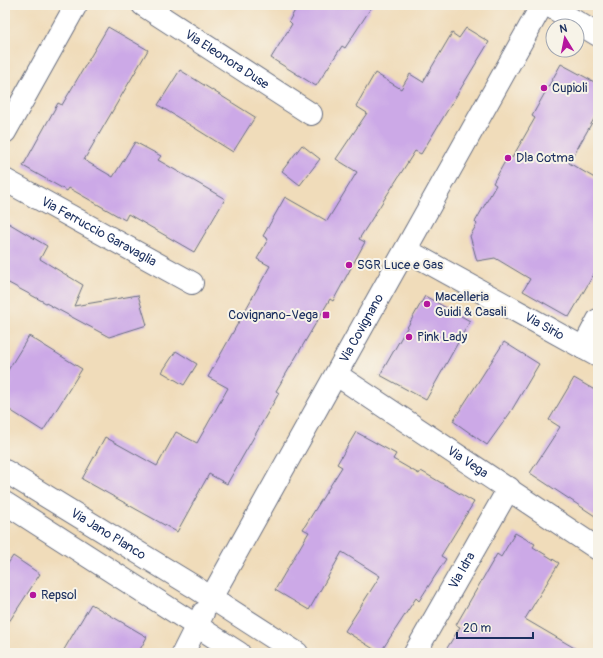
<svg xmlns="http://www.w3.org/2000/svg" width="603" height="658" viewBox="0 0 603 658" font-family="Pangolin,sans-serif">
<style>
.building{fill:#cca9e7}
.lines{fill:none;stroke-linecap:round;stroke-linejoin:round}
.street-casing{stroke:#666c7e;stroke-width:24}
.secondary-casing{stroke:#666c7e;stroke-width:24}
.street{stroke:#fff;stroke-width:22}
.secondary{stroke:#fff;stroke-width:22}
.poi-dot{fill:#b5179e;stroke:#f7f3e8;stroke-width:1.5}
.labels{text-anchor:middle;dominant-baseline:central;stroke-width:4;stroke-linejoin:round;paint-order:stroke}
.street-label{font-size:13px;fill:#1b2f5e;stroke:#f7f3e8}
.poi-label{font-size:13px;fill:#1b2f5e;stroke:#f7f3e8;text-anchor:start}
</style>
<rect width="100%" height="100%" fill="#f7f3e8"/>
<filter id="ink" filterUnits="userSpaceOnUse"><feTurbulence type="fractalNoise" baseFrequency=".025" numOctaves="2"/><feDisplacementMap in="SourceGraphic" scale="8" xChannelSelector="R" yChannelSelector="G"/><feConvolveMatrix kernelMatrix="1 2 1 2 8 2 1 2 1" color-interpolation-filters="sRGB"/></filter>
<filter id="wash" filterUnits="userSpaceOnUse"><feTurbulence type="fractalNoise" baseFrequency=".012" numOctaves="4" result="noise"/><feDisplacementMap in="SourceGraphic" scale="16" xChannelSelector="R" yChannelSelector="G"/><feGaussianBlur stdDeviation="0.9" result="paint"/><feColorMatrix in="noise" values="0 0 0 0 0 0 0 0 0 0 0 0 0 0 0 0 0 1.4 0 .05"/><feComposite in="paint" operator="in"/></filter>
<g filter="url(#wash)">
<rect width="100%" height="100%" fill="#f0dcba"/>
<g id="blocks">
<g class="building">
<polygon points="298,5 373,5 345,48 342,46 316,86 271,58 292,24 289,21"/>
<polygon points="108,27 148,50 84,160 113,177 135,142 161,156 158,160 225,199 194,252 128,214 125,220 69,188 67,191 23,166 58,103 62,105"/>
<polygon points="466,28 489,42 421,154 415,151 359,239 365,242 333,301 330,299 276,391 279,393 227,484 209,474 177,532 82,479 105,437 157,466 176,432 197,443 228,388 208,377 270,266 257,259 268,239 263,236 285,197 327,221 357,172 336,159 367,113 356,106 375,73 401,89 410,74 423,82 452,33 459,38"/>
<polygon points="561,64 598,84 598,112 569,163 598,180 598,267 569,317 523,291 530,279 495,258 477,261 470,236 477,224 475,222 496,185 493,183 508,156 512,158 535,118 532,116"/>
<polygon points="180,70 255,117 233,152 158,105"/>
<polygon points="302,145 320,159 300,185 282,171"/>
<polygon points="5,221 47,246 40,259 83,285 74,306 138,295 147,325 109,337 5,281"/>
<polygon points="425,296 470,321 426,400 380,375"/>
<polygon points="29,336 82,369 43,431 5,407 5,375"/>
<polygon points="504,342 539,364 510,413 487,445 453,421"/>
<polygon points="176,351 197,364 184,385 162,372"/>
<polygon points="574,378 598,392 598,518 530,473 560,427 549,420"/>
<polygon points="356,432 396,454 393,459 419,474 421,471 474,502 441,556 446,559 419,601 416,598 380,653 345,631 380,576 342,552 309,610 275,590 309,532 303,529 342,467 337,464"/>
<polygon points="515,533 535,544 533,547 559,563 525,619 583,653 444,653 460,627 456,625 497,554 501,557"/>
<polygon points="13,556 40,574 5,628 5,568"/>
<polygon points="91,604 147,637 138,653 62,653"/>
</g>
</g>
</g>
<g filter="url(#ink)">
<use href="#blocks" fill-opacity="0" stroke="#666c7e" stroke-width="1"/>
<g class="lines">
<defs>
<g id="street">
<path id="s1" d="M 143,5 L 311,114"/>
<polyline points="548,5 598,35"/>
<polyline points="5,132 76,5"/>
<path id="s2" d="M 5,180 L 192,283"/>
<path id="s3" d="M 406,250 L 598,356"/>
<polyline points="583,348 598,320"/>
<path id="s4" d="M 337,375 L 598,549"/>
<path id="s5" d="M 211,598 L 542,5"/>
<path id="s6" d="M 415,653 L 509,488"/>
</g>
<g id="secondary">
<path id="s7" d="M 5,471 L 193,586 L 297,653"/>
<polyline points="5,503 239,653"/>
<polyline points="183,653 203,613"/>
</g>
</defs>
<use href="#street" class="street-casing"/>
<use href="#secondary" class="secondary-casing"/>
<use href="#street" class="street"/>
<use href="#secondary" class="secondary"/>
</g>
</g>
<g class="poi-dot">
<circle cx="544" cy="88" r="4"/>
<circle cx="508" cy="158" r="4"/>
<circle cx="349" cy="265" r="4"/>
<circle cx="427" cy="304" r="4"/>
<rect x="322" y="311" width="8" height="8" rx="2"/>
<circle cx="409" cy="337" r="4"/>
<circle cx="33" cy="595" r="4"/>
</g>
<g class="labels">
<g class="street-label">
<text stroke="none"><textPath href="#s1" startOffset="100">Via Eleonora Duse</textPath></text>
<text stroke="none"><textPath href="#s2" startOffset="107">Via Ferruccio Garavaglia</textPath></text>
<text stroke="none"><textPath href="#s3" startOffset="158">Via Sirio</textPath></text>
<text stroke="none"><textPath href="#s5" startOffset="309">Via Covignano</textPath></text>
<text stroke="none"><textPath href="#s4" startOffset="157">Via Vega</textPath></text>
<text stroke="none"><textPath href="#s7" startOffset="121">Via Jano Planco</textPath></text>
<text stroke="none"><textPath href="#s6" startOffset="95">Via Idra</textPath></text>
</g>
<g class="poi-label">
<text x="552" y="88">Cupioli</text>
<text x="516" y="158">Dla Cotma</text>
<text x="357" y="265">SGR Luce e Gas</text>
<text x="435" y="297">Macelleria<tspan x="435" dy="15">Guidi &amp; Casali</tspan></text>
<text x="318" y="315" text-anchor="end">Covignano-Vega</text>
<text x="417" y="337">Pink Lady</text>
<text x="41" y="595">Repsol</text>
</g>
</g>
<rect width="603" height="658" fill="none" stroke="#f7f3e8" stroke-width="20"/>
<g transform="translate(565 38) rotate(350)"><circle r="19" fill="#f7f3e8" stroke="#9fa5b1"/>
<path d="M0-3L7 15L0 10L-7 15Z" fill="#b5179e"/>
<text y="-6" font-size="11" font-weight="bold" text-anchor="middle" fill="#1b2f5e">N</text>
</g>
<path d="M457 632v6h76v-6" fill="none" stroke="#1b2f5e" stroke-width="2"/>
<text x="463" y="632" font-size="12" fill="#1b2f5e" stroke="#f7f3e8" stroke-width="3" paint-order="stroke">20 m</text>
</svg>
